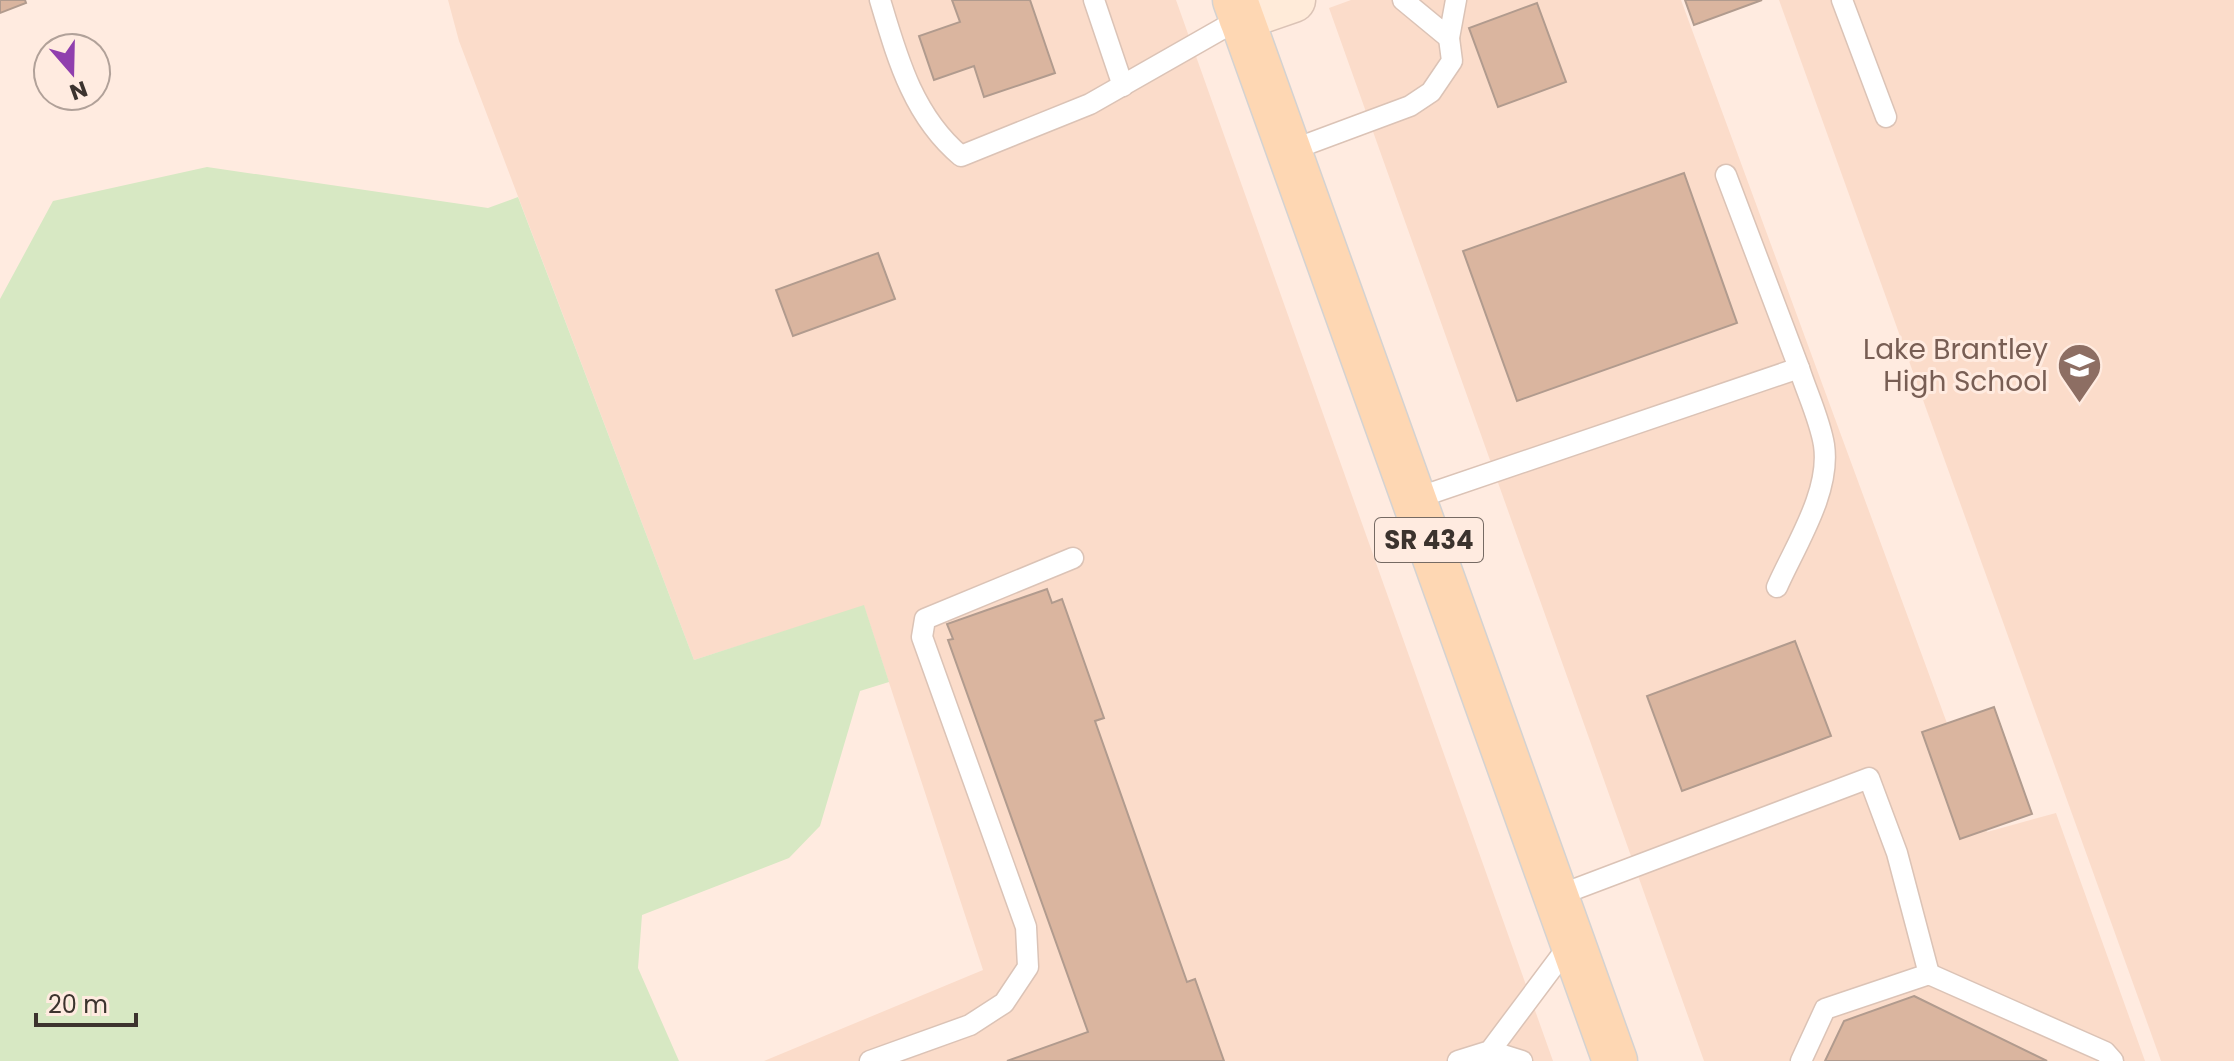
<svg xmlns="http://www.w3.org/2000/svg" width="2234" height="1061" viewBox="0 0 2234 1061" font-family="Poppins,sans-serif">
<style>
.built{fill:#fbdcca}
.green{fill:#d7e8c3}
.building{fill:#dab59f;stroke:#b19b8e;stroke-width:2}
.lines{fill:none;stroke-linecap:round;stroke-linejoin:round}
.lane-casing{stroke:#dbc3b6;stroke-width:23}
.secondary-casing{stroke:#dbc3b6;stroke-width:47}
.primary-casing{stroke:#d4d2d1;stroke-width:47}
.lane{stroke:#fff;stroke-width:20}
.secondary{stroke:#ffebd9;stroke-width:44}
.primary{stroke:#fed7b3;stroke-width:44}
.labels{text-anchor:middle;dominant-baseline:central;stroke-width:6;stroke-linejoin:round;paint-order:stroke}
.shield{fill:#ffebe0;stroke:#766a63;stroke-width:2}
.shield-label{font-size:26px;font-weight:bold;fill:#3c332e}
.education-label{font-size:28px;fill:#785e54;stroke:#ffebe0;text-anchor:end}
</style>
<rect width="100%" height="100%" fill="#ffebe0"/>
<g class="built">
<polygon points="448,0 1176,0 1553,1061 764,1061 983,970 864,606 694,660 459,41"/>
<polygon points="1351,0 1681,0 1987,832 2056,813 2145,1061 1704,1061 1329,8"/>
<polygon points="1779,0 2234,0 2234,1061 2161,1061"/>
</g>
<polygon class="green" points="207,167 488,208 518,197 694,660 864,605 889,682 860,691 820,826 789,858 642,915 638,968 679,1061 0,1061 0,299 53,201"/>
<g class="building">
<polygon points="0,0 25,0 26,3 0,13"/>
<polygon points="952,0 1030,0 1055,73 984,97 974,66 934,80 919,36 960,22"/>
<polygon points="1685,0 1762,0 1694,25"/>
<polygon points="1537,3 1566,82 1498,107 1469,28"/>
<polygon points="1684,173 1737,323 1517,401 1463,251"/>
<polygon points="878,253 895,299 793,336 776,290"/>
<polygon points="1047,589 1052,603 1062,599 1104,718 1095,721 1187,982 1195,979 1224,1061 1007,1061 1088,1032 948,640 953,639 947,624"/>
<polygon points="1795,641 1831,736 1682,791 1647,696"/>
<polygon points="1994,707 2032,814 1960,839 1922,732"/>
<polygon points="1914,996 2047,1061 1825,1061 1844,1021"/>
</g>
<g class="lines">
<defs>
<g id="lane">
<path d="M 880,0 C 897,57 913,116 961,156 L 1090,104 L 1241,18"/>
<polyline points="1094,0 1123,86"/>
<polyline points="1403,0 1449,38 1456,0"/>
<polyline points="1842,0 1886,117"/>
<polyline points="1289,151 1410,106 1431,92 1452,61 1449,38"/>
<polyline points="1414,499 1799,368 1726,175"/>
<path d="M 1777,587 C 1795,546 1831,492 1824,445 C 1820,420 1807,393 1799,368"/>
<polyline points="1557,896 1869,778 1897,853 1929,974"/>
<polyline points="1490,1051 1522,1061"/>
<polyline points="870,1061 970,1025 1004,1003 1028,967 1026,927 922,637 925,619 1073,558"/>
<polyline points="1458,1061 1490,1051 1573,940"/>
<polyline points="1801,1061 1825,1009 1929,974 2105,1052 2113,1061"/>
</g>
<polyline id="secondary" points="1241,18 1293,0"/>
<polyline id="primary" points="1235,0 1615,1061"/>
</defs>
<use href="#lane" class="lane-casing"/>
<use href="#secondary" class="secondary-casing"/>
<use href="#primary" class="primary-casing"/>
<use href="#lane" class="lane"/>
<use href="#secondary" class="secondary"/>
<use href="#primary" class="primary"/>
</g>
<defs>
<symbol id="school-pin" viewBox="-11 -11 22 30"><path d="M0 17L-7.5 6A9.5 9.5 0 1 1 7.5 6Z" fill="#8d6e63" stroke="#ffebe0"/><path d="M0-5L7-2L0 1L-7-2ZM-4 1L0 2.5L4 1V4Q0 6-4 4Z" fill="#fff"/></symbol>
</defs>
<g fill-rule="evenodd">
<use href="#school-pin" x="2054" y="340" width="51" height="69"/>
</g>
<g class="labels">
<rect class="shield" x="1375" y="518" width="108" height="44" rx="6"/>
<g class="shield-label">
<text x="1429" y="540">SR 434</text>
</g>
<g class="education-label">
<text x="2048" y="349">Lake Brantley<tspan x="2048" dy="32">High School</tspan></text>
</g>
</g>
<g transform="translate(72 72) rotate(160)"><circle r="38" fill="#ffebe0" stroke="#b1a199" stroke-width="2"/>
<path d="M0-6L14 30L0 20L-14 30Z" fill="#903fae"/>
<text y="-12" font-size="22" font-weight="bold" text-anchor="middle" fill="#3c332e">N</text>
</g>
<path d="M36 1013v12h100v-12" fill="none" stroke="#3c332e" stroke-width="4"/>
<text x="48" y="1013" font-size="24" fill="#3c332e" stroke="#ffebe0" stroke-width="6" paint-order="stroke">20 m</text>
</svg>
